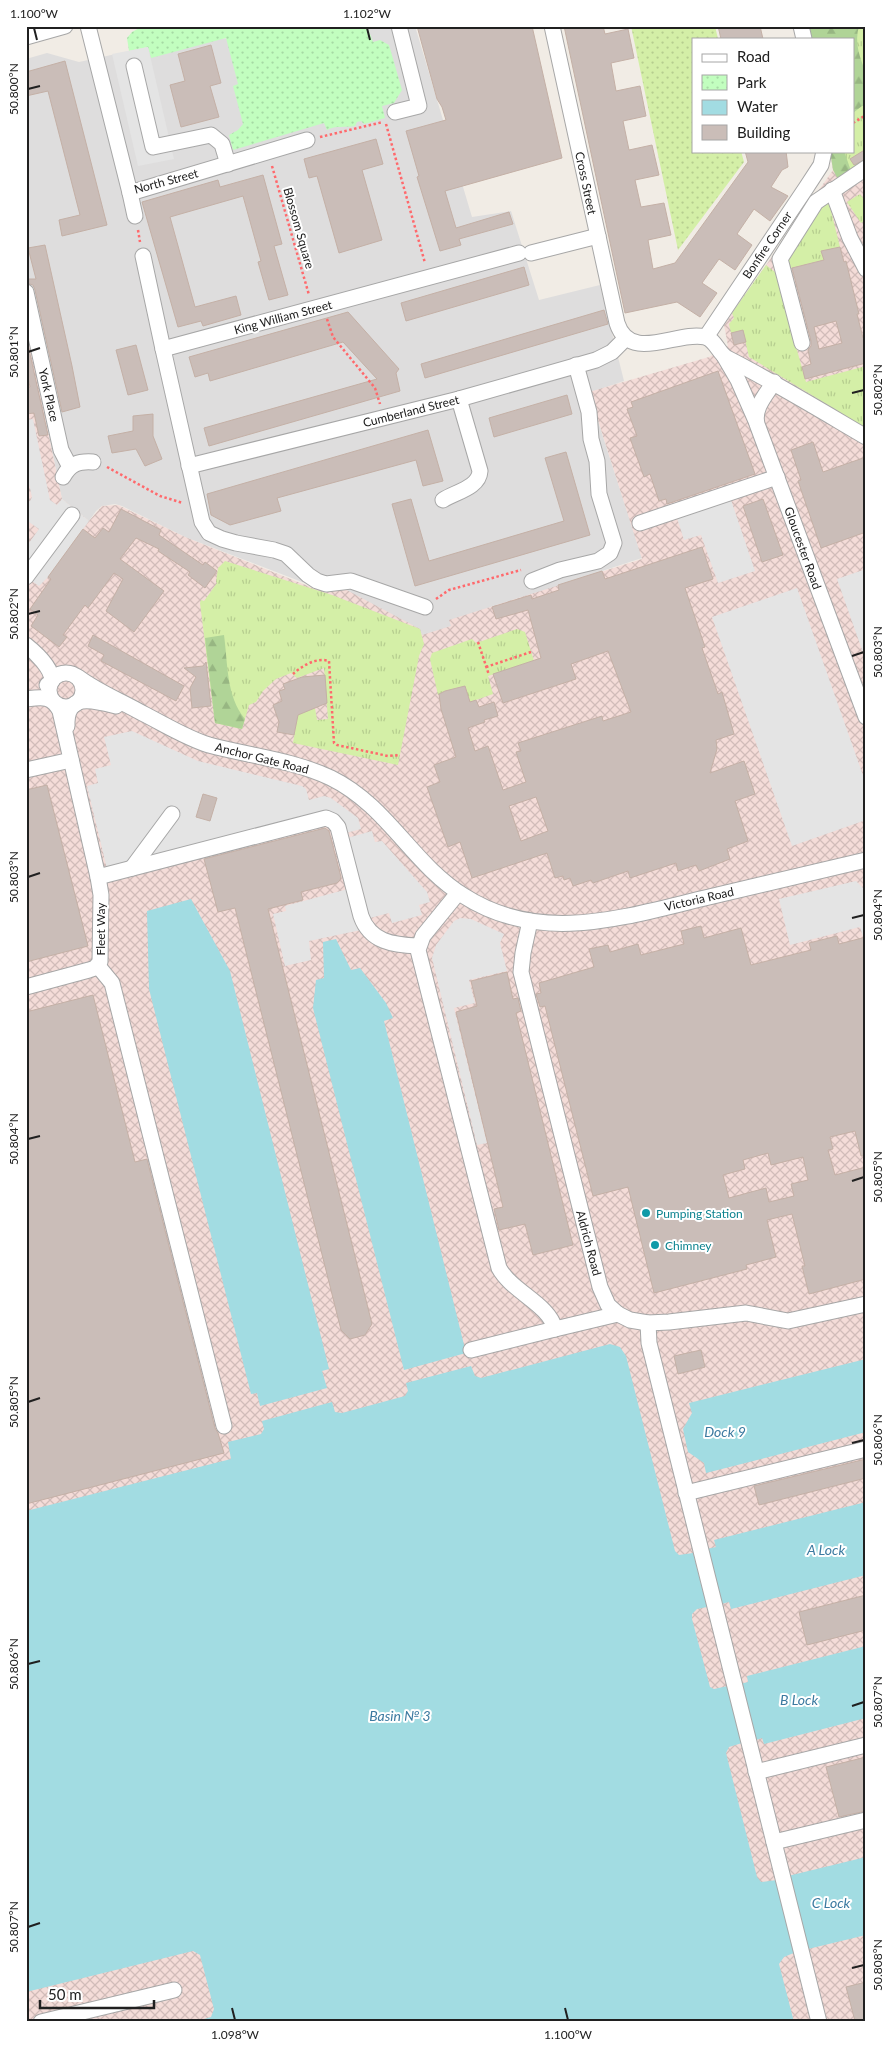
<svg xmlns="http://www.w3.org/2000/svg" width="892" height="2048" viewBox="0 0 892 2048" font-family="Lato,sans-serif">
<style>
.residential{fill:#dedddd}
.military{fill:url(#military-cross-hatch)}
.grass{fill:url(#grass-tufts)}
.forest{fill:url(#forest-firs)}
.park{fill:url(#park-dots)}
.garden{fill:url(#garden-dots)}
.parking{fill:#e4e4e4}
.water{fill:#a2dce2}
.building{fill:#cabdb8;stroke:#c4b0a6;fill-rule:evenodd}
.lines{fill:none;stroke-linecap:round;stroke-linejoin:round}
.minor-casing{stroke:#a7a7a7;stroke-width:17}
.path{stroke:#ff696c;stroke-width:2.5;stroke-dasharray:2.5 2.5;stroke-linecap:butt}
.minor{stroke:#fff;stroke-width:15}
.ticks{fill:none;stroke:#202020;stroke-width:2}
.culture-dot{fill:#0f9aa8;stroke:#fff;stroke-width:2}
.labels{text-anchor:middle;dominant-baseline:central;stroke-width:4;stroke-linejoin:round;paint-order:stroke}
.street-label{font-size:12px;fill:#202020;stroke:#fff}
.culture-label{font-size:12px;fill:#0d838f;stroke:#fff;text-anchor:start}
.water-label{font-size:14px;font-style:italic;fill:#3c7aa0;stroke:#fff}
.neatline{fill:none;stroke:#202020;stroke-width:2}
.ticks-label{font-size:12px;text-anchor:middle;fill:#202020}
</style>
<defs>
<pattern id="military-cross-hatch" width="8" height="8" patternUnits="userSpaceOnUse" patternTransform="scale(1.25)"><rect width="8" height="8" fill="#f4dcd8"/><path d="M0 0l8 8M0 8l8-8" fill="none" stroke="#d1bcb9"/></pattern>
<pattern id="grass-tufts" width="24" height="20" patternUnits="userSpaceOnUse" patternTransform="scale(1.25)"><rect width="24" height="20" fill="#d4efa7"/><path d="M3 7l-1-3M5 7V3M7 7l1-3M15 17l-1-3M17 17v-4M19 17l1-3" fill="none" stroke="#b6cd8f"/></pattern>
<pattern id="forest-firs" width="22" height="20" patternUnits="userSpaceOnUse" patternTransform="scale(1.25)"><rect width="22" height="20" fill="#b0d497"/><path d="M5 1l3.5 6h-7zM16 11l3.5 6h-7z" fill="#97b682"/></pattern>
<pattern id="park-dots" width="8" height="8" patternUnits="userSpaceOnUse" patternTransform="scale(1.25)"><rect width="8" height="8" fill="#c2febf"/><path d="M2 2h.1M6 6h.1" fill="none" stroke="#a6d9a4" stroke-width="1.8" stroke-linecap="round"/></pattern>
<pattern id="garden-dots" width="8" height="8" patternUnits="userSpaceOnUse" patternTransform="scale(1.25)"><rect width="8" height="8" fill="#d4efa7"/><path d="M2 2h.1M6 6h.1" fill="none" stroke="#b6cd8f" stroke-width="1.8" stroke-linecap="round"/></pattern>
</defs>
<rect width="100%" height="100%" fill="#f1ece5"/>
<polygon class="residential" points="337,26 415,26 472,217 511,211 539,300 600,285 624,381 589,393 642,558 602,571 434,652 323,590 185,537 122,506 115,504 102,506 96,511 89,521 62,499 26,325 26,59 47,53 79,62 148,47"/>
<polygon class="military" points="866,26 866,2022 26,2022 26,325 62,499 89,521 102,506 118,505 185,537 313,588 323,590 341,587 420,629 422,635 451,626 449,620 642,559 589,392 709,357 728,346 724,325 833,170 830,151 853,151 853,39"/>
<g class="grass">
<polygon points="808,26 866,26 866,162 838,179 830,151 853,151 853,39"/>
<polygon points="860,194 866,202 866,220 861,223 847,202"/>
<polygon points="829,203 840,247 822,251 824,260 787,269 784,259 816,212"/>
<polygon points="766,265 775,272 806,382 866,366 866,428 749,357 743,331 731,333 729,324 734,318 732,313"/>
<polygon points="225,561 332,595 420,629 424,644 419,656 398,765 293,743 298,713 315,708 317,720 328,719 324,668 297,678 291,673 276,679 263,691 256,702 249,705 242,729 215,723 200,603 201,600 204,601 217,583 216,582 218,568"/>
<polygon points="517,629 525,632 534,661 488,676 493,694 470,702 465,686 445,691 438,695 430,659 432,653 469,640 472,639 476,643"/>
</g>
<g class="forest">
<path d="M 808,26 L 859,26 C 854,43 860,58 866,73 C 868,80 866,98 866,106 L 862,106 L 853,113 L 853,39 L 810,39 Z"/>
<polygon points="830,151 844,151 851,171 838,179 833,170"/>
<path d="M 224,635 C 228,664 226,696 245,719 L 242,729 L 215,723 L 205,638 Z"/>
</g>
<path class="park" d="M 143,26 L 367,26 L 373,42 L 380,40 L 389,45 L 402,90 L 394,103 L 382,106 L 385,118 L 364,124 L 361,121 L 357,122 L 355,126 C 345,128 336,125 327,130 L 324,123 L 233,150 L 229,135 L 238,130 L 243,124 L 233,86 L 238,84 L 226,38 L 151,58 L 148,47 L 129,51 L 127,38 L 132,32 Z"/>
<polygon class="garden" points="631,26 715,26 718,39 693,39 693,151 741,151 744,162 678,250"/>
<g class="parking">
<polygon points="148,47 174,159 138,166 112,54"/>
<polygon points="33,419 50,500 57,505 62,499 89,521 48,577 39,586 26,577 26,547 39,529 29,522 26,512 26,503 30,501 32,497 26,471 26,420"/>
<polygon points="731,500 755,571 718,583 701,535 684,540 677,518"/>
<polygon points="866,569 866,661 837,579"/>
<polygon points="797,588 866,784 866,820 792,846 712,617"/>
<polygon points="132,731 198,761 302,786 306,789 309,800 324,796 331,798 358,818 361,829 346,833 347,838 372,831 375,842 382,841 427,892 430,902 419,905 422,915 392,923 389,913 359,921 361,930 309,941 311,960 285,966 273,914 286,911 285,906 348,889 335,831 327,824 109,877 87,786 98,783 95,769 111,765 104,737"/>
<polygon points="856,881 864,889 866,889 866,936 863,937 860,927 790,945 779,899"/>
<polygon points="460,918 471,919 504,934 500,943 507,971 469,980 475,1003 454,1008 487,1143 477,1145 432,958 436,945 454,921"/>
</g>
<g class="water">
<polygon points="191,899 230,971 329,1369 322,1371 327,1388 260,1406 257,1393 251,1394 149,989 147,911"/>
<polygon points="336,939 351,970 360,968 386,1003 393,1018 384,1021 466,1353 404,1370 313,1008 316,980 324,978 323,942"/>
<polygon points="610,1344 620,1347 626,1356 675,1551 679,1555 693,1553 707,1607 697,1609 692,1614 692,1619 710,1687 714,1689 728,1686 742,1743 729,1747 726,1753 757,1877 761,1882 777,1880 796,1952 784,1957 779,1964 794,2022 194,2022 211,2017 214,2009 200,1955 193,1951 26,1992 26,1511 231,1459 228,1442 261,1434 264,1429 262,1421 332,1402 335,1412 342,1413 405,1396 408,1391 406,1383 471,1366 475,1376 481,1378"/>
<polygon points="866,1359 866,1432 706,1473 704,1463 688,1452 683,1429 692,1413 689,1403"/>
<polygon points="866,1502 866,1575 731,1609 729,1602 721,1604 707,1549 716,1547 714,1540"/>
<polygon points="866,1646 866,1718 764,1744 762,1738 753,1741 740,1684 748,1682 747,1676"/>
<polygon points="866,1857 866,1935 808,1949 788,1876"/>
</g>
<g class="building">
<polygon points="417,26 532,26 562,158 445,191 456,228 509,212 513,224 459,239 461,245 440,251 417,177 419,176 406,131 446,120 442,107 437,99"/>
<polygon points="564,26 603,26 605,34 628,29 634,58 611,63 616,91 640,86 646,116 623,121 629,150 652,145 659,175 635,180 641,207 664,203 671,235 648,240 653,269 675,263 748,162 745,151 786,151 788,167 782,170 771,187 788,196 770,221 754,209 737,234 752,245 735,270 719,259 702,283 717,293 700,317 677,302 625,313"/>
<polygon points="718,26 760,26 763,39 721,39"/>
<polygon points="211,45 221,83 210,86 219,117 181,127 170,85 185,81 178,54"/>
<polygon points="65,61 107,225 62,236 59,220 80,215 48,91 26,96 26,72"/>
<polygon points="376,139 383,164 362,170 382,240 339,253 317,176 309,178 304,159"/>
<polygon points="866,149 866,159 854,165 850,159"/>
<polygon points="263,175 282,244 274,246 288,295 269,300 258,262 261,261 243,196 170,217 195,307 236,296 241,315 203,326 201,321 178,327 142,202 218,180 220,187"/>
<polygon points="45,245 72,366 80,407 62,412 35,290 33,285 26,283 26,279 36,279 28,248"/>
<path d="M 840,247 L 844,262 L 846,261 L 859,314 L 857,314 L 863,338 L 866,338 L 866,363 L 805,379 L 802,367 L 811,364 L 808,350 L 811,346 L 811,341 L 792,268 L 824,260 L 821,251 ZM 836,321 L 842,343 L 819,349 L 814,327 Z"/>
<polygon points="524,267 529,285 406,321 401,303"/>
<polygon points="604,310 608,324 425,378 421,364"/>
<polygon points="348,312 399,369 396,373 400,391 209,446 204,428 377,379 343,342 210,381 208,373 195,377 189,357"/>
<polygon points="743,330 746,342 734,345 731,333"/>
<polygon points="26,336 48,435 39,436 34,413 26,414 26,388 30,387 26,368"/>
<polygon points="136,345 148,390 128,395 116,350"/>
<polygon points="718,371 755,474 667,504 666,499 659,501 650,474 644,477 630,438 637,436 627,409 633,407 631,402"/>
<polygon points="567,395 572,414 494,437 489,418"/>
<polygon points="153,414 153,436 162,459 145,466 136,449 112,453 108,436 133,431 133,416"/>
<polygon points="428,430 443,481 423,486 416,460 277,498 281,511 230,525 211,515 207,494"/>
<polygon points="813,442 823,472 866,457 866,532 821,548 798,481 801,480 791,450"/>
<polygon points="566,452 590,535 415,586 392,504 411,499 429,561 564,521 545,458"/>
<polygon points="763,499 783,555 762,562 743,506"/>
<polygon points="121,509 161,530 159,535 203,565 205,562 217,571 205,588 188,575 190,572 158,551 159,549 136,538 120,559 164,591 134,632 106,611 123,579 114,573 88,608 85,605 63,635 67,637 59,647 31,626 38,615 30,609 51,579 48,577 83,529 95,538 103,528 109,532"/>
<path d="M 702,547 L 713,579 L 685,588 L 705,647 L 702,648 L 718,694 L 722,692 L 734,734 L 716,740 L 717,749 L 710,773 L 744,761 L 755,794 L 735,801 L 748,841 L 727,849 L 730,859 L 699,871 L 696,865 L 678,871 L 676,863 L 630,878 L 628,871 L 593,883 L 591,880 L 573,886 L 570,878 L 564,880 L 563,876 L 555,878 L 547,853 L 472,878 L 460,842 L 448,847 L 427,787 L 440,782 L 434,765 L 456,757 L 441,709 L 439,694 L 445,691 L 465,686 L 470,702 L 476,700 L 479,707 L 494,702 L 498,716 L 484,720 L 485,722 L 468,728 L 475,751 L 488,746 L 503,790 L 526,782 L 516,752 L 521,751 L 518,743 L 602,716 L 603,721 L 631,712 L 608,651 L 571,664 L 576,679 L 503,703 L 493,674 L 541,658 L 528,610 L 496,619 L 492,607 L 531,595 L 532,599 L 559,590 L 558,585 L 602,571 L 605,579 ZM 536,797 L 548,831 L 521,841 L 509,806 Z"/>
<polygon points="93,635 184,686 176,701 101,661 104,655 88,646"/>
<polygon points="206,662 211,706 192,708 190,688 196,677 184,668 203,666"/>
<polygon points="325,675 327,703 298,715 294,735 277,732 279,722 273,705 282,701 279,691 285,689 283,684 302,677"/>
<polygon points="47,785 88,946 26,962 26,790"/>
<polygon points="203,794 217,798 210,821 196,817"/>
<polygon points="325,828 329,831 341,877 340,880 337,883 301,892 303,900 268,909 372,1324 365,1335 350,1339 341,1330 235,908 218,912 204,859"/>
<path d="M 701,926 L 704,938 L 741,928 L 751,965 L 811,950 L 809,943 L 837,936 L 839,944 L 866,937 L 866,1156 L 861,1156 L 855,1131 L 830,1137 L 833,1149 L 828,1150 L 835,1175 L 866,1167 L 866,1279 L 809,1294 L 802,1266 L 805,1266 L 792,1214 L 767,1220 L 776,1257 L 746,1265 L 747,1269 L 654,1293 L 628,1187 L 593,1196 L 545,1006 L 540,1007 L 536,994 L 541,993 L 539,983 L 594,967 L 589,949 L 608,945 L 610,952 L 638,944 L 641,955 L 684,944 L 681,931 ZM 768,1153 L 771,1165 L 803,1157 L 808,1180 L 791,1184 L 794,1196 L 769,1202 L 766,1188 L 729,1198 L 723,1175 L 745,1169 L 743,1160 Z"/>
<polygon points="507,972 513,999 518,998 521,1011 516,1013 573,1245 533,1255 525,1224 499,1230 494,1209 503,1207 456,1012 477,1006 471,981"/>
<polygon points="93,995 135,1162 147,1159 215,1428 218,1433 224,1453 26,1504 26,1012"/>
<polygon points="701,1350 705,1367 678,1374 674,1356"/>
<polygon points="866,1459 866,1478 759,1505 754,1486"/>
<polygon points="866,1595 866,1630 807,1645 799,1612"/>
<polygon points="866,1757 866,1811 839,1817 826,1767"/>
<polygon points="866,1982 866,2019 855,2021 846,1987"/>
</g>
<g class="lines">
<defs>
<g id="minor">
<polyline points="88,26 130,193 307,140"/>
<path d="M 552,26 L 617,323 C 630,364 678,330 705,337 C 716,340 718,353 727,358 C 774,382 820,410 866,437"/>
<polyline points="801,26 804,39"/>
<polyline points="26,37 65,26"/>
<polyline points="134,66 153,147 211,135 222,144 228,164"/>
<polyline points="395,112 419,106 399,26"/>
<polyline points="832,190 850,238 866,269"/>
<polyline points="130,193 135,216"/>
<polyline points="531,253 598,236"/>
<polyline points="143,256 163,349"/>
<polyline points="26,292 61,450 70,467"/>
<polyline points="706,337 806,188 821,165 824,151"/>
<polyline points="802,343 780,259 816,202 866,168"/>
<polyline points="724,356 738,380 756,421"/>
<path d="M 774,382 C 766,395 753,408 757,424 L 866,717"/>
<polyline points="189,466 459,399 596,360 612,352 626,338"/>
<path d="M 63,477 C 70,464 78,461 93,462"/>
<path d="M 443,500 C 455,492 479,488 480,471 L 459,399"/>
<polyline points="640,523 777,477"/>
<polyline points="26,577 72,515"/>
<polyline points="532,581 560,570 598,561 610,553 614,543 599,494 597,461 591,439 589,412 576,365"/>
<polyline points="425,607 351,581 326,584 317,581 308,575 286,554 274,550 236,543 222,539 209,533 202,522 163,349 519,253"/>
<path d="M 26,645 C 36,653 52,668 52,681 L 47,685"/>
<circle cx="66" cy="690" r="17"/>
<path d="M 78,677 C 98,692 121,701 142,713 C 164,724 186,738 209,745 C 250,756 293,760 331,778 C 388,806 412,864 464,896 C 542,946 627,916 709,897 C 761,885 813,872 866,860"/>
<path d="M 26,699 C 42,697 52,695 60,711 L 98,877 L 326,818 L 333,821 L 338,827 L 361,916 C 370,942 393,945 418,946"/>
<path d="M 67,726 C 66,692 93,700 116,706"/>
<polyline points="26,770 71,760"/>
<polyline points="132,868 172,814"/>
<path d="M 458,893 L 423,936 L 418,950 L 499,1268 C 512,1292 549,1304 555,1329 L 618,1314"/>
<polyline points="530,921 523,953 521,972 600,1287 608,1305 618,1314 630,1320 648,1323 669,1322 746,1313 788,1321 866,1304"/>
<polyline points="98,966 112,983 224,1426"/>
<polyline points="26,987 89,970 95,968 100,962 101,895 98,877"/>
<polyline points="648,1323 649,1343 819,2022"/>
<polyline points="471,1350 555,1329"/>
<polyline points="686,1493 866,1449"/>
<polyline points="756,1772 866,1745"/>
<polyline points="774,1842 866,1820"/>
<polyline points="41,2022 174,1990"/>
</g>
</defs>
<use href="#minor" class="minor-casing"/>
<g class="path">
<polyline points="853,123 866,115"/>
<polyline points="386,124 425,263"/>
<polyline points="320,137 383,122"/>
<polyline points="272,166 309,295"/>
<polyline points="138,230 140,242"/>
<polyline points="327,319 333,337 375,388 380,404"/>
<polyline points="107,467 160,496 183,503"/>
<polyline points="436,599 449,590 521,570"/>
<polyline points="478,642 489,675"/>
<polyline points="486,667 531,652"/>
<path d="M 293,674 C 302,666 316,657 329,661 L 334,743 L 337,745 L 388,756 L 400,755"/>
</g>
<use href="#minor" class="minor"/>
</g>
<path class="ticks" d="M 34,28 L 37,40M 367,28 L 370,40M 28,89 L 40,86M 28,352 L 40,348M 852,393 L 864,390M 28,614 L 40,611M 852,656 L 864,652M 28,877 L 40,873M 852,918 L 864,915M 28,1139 L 40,1136M 852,1181 L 864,1177M 28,1402 L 40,1398M 852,1443 L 864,1440M 28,1664 L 40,1661M 852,1706 L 864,1702M 28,1927 L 40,1923M 852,1968 L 864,1965M 232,2008 L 235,2020M 565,2008 L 568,2020"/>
<g class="culture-dot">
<circle cx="646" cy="1213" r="5"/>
<circle cx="655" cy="1245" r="5"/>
</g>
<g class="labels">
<g class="street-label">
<text transform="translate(166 181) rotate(-15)">North Street</text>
<text transform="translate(586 183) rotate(78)">Cross Street</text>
<text transform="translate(299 228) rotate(74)">Blossom Square</text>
<text transform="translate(767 245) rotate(-56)">Bonfire Corner</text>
<text transform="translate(283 317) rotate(-15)">King William Street</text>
<text transform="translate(49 395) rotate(77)">York Place</text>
<text transform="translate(411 411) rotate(-14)">Cumberland Street</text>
<text transform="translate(803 548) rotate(70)">Gloucester Road</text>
<text transform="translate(262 758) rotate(14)">Anchor Gate Road</text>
<text transform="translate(699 899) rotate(-13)">Victoria Road</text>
<text transform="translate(100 929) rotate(-90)">Fleet Way</text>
<text transform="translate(589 1243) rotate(75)">Aldrich Road</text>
</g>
<g class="culture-label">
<text x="656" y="1213">Pumping Station</text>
<text x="665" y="1245">Chimney</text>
</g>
<g class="water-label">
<text x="725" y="1431">Dock 9</text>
<text x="826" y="1549">A Lock</text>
<text x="799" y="1699">B Lock</text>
<text x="400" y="1715">Basin № 3</text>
<text x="831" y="1902">C Lock</text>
</g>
</g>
<rect width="892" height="2048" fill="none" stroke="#ffffff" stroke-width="55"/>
<rect x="692" y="38" width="162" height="115" fill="#ffffff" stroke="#a6a6a6"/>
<rect x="702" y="54" width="25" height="8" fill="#ffffff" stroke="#a6a6a6"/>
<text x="737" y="62" font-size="15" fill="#202020">Road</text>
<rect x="702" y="75" width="25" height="15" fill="url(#park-dots)" stroke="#a6a6a6"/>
<text x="737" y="88" font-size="15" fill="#202020">Park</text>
<rect x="702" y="100" width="25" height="15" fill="#a2dce2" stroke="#a6a6a6"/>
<text x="737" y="112" font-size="15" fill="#202020">Water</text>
<rect x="702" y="125" width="25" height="15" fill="#cabdb8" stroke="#a6a6a6"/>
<text x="737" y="138" font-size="15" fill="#202020">Building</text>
<path d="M40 2000v8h114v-8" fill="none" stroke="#202020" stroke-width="2.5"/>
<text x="48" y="2000" font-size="15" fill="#202020" stroke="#ffffff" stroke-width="4" paint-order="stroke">50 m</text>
<rect x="28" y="28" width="836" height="1992" class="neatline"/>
<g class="ticks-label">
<text x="34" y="18">1.100°W</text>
<text x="367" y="18">1.102°W</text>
<text transform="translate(14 89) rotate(-90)" y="4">50.800°N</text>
<text transform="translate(14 352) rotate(-90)" y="4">50.801°N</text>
<text transform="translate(878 390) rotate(-90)" y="4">50.802°N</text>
<text transform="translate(14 614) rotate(-90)" y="4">50.802°N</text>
<text transform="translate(878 652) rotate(-90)" y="4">50.803°N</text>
<text transform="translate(14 877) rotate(-90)" y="4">50.803°N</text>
<text transform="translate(878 915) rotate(-90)" y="4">50.804°N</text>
<text transform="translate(14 1139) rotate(-90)" y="4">50.804°N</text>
<text transform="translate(878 1177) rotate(-90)" y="4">50.805°N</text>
<text transform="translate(14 1402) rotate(-90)" y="4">50.805°N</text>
<text transform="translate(878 1440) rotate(-90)" y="4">50.806°N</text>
<text transform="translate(14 1664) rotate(-90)" y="4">50.806°N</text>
<text transform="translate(878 1702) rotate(-90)" y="4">50.807°N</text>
<text transform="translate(14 1927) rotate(-90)" y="4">50.807°N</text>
<text transform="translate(878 1965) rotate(-90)" y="4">50.808°N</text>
<text x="235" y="2039">1.098°W</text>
<text x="568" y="2039">1.100°W</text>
</g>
</svg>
